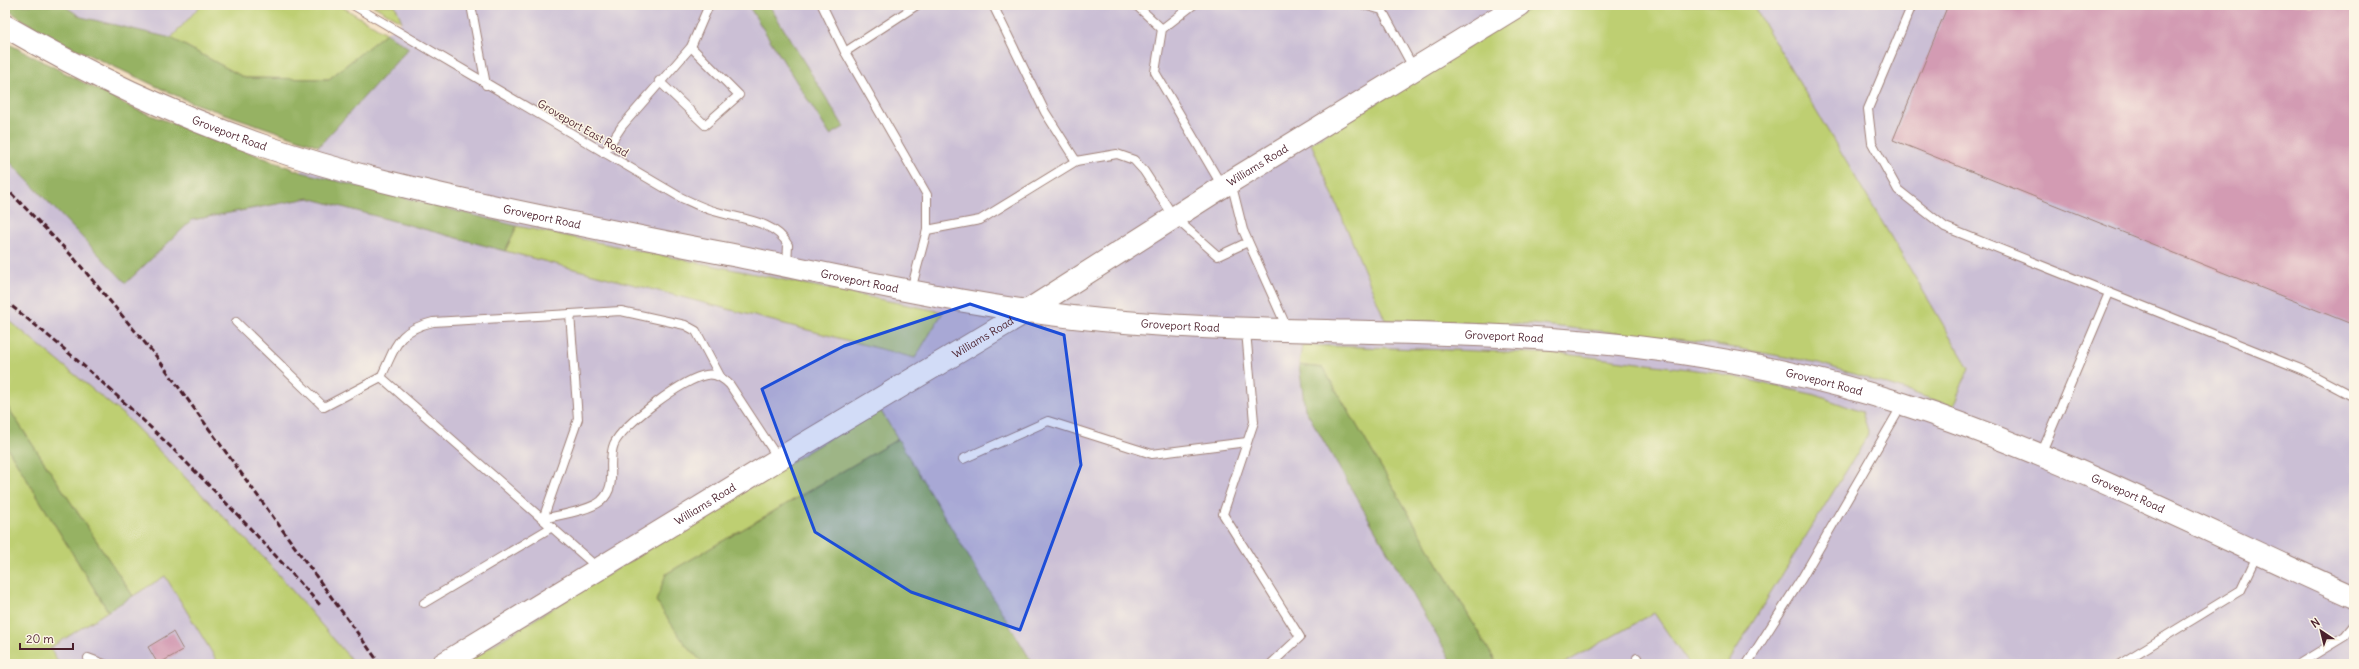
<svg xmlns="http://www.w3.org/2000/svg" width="2359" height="669" viewBox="0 0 2359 669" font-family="Delius,sans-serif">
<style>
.industrial{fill:#cbbfd5}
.green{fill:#becf72;stroke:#84774e}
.forest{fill:#96b264;stroke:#706848}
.building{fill:#d39bb3}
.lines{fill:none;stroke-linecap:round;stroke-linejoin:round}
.lane-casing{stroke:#9f8078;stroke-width:10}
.secondary-casing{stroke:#9f8078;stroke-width:24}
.primary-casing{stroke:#9f8078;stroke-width:24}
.lane{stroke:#fff;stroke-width:8}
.secondary{stroke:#fff;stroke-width:22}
.primary{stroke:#fff;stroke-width:22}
.rail{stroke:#4a1f2b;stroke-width:3;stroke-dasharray:6 3;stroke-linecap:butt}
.marked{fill:#1d4ed8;fill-opacity:0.2;stroke:#1d4ed8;stroke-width:3;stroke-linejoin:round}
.labels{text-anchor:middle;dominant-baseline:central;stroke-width:3;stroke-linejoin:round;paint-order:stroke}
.street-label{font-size:11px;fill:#4a1f2b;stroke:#fcf5e5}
</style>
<rect width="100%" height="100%" fill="#fcf5e5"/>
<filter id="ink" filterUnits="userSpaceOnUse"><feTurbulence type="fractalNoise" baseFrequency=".025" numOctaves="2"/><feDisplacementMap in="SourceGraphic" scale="8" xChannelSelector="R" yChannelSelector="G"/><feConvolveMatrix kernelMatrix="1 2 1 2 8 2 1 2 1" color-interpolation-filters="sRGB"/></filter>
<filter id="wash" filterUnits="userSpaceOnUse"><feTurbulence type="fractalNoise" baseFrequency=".012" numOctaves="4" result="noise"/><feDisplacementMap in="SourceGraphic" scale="16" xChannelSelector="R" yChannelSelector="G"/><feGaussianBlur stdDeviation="0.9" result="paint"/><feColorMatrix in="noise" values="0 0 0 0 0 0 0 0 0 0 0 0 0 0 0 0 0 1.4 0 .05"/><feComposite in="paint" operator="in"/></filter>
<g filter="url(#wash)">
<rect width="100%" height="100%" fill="#f4e0c4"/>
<g class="industrial">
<polygon points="64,5 201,5 171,38 81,17"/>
<polygon points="395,5 748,5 830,134 844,127 769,5 2354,5 2354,664 1033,664 879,409 462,664 355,664 266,560 126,417 5,317 5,157 126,283 192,220 309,198 914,358 942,312 517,226 301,172 319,146 409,48 386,33 402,22"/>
<polygon points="165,576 219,664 59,664 49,648"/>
</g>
<g class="green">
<polygon points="201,5 339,5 386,33 329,79 245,78 171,38"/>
<polygon points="372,5 395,5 402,22"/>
<polygon points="1536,5 1753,5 1969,368 1953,406 1819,363 1695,341 1532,324 1385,320 1311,143"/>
<polygon points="517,226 943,312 915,358 505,251"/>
<polygon points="5,317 126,417 266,560 355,664 219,664 165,576 133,596 5,403"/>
<polygon points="1302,345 1565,354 1713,372 1816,395 1862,412 1869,434 1727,664 1689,664 1654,613 1563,664 1497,664 1323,368 1299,365"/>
<polygon points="879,408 898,439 666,574 684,643 704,664 462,664"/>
<polygon points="5,444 108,611 50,648 59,664 5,664"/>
</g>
<g class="forest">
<polygon points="5,5 63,5 81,17 171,38 245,78 329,79 386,33 409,48 319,146 190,102 44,34 5,8"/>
<polygon points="748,5 769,5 844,127 830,135"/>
<polygon points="5,42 135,109 301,172 517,226 505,251 309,198 192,220 126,283 5,157"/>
<polygon points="1299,365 1323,368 1497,664 1453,664 1305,409"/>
<polygon points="5,403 133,596 108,611 5,444"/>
<polygon points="898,439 1033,664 704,664 684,643 656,601 666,574"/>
</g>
<g id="blocks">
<g class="building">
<polygon points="1948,5 2354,5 2354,325 1893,140"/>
<polygon points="173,632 183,650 158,664 148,647"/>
</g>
</g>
</g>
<g filter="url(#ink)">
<use href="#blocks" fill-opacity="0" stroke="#9f8078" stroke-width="1"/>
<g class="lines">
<defs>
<g id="lane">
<path d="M 353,5 L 680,197 C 691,202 702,208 714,211 C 739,219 775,220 788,245 L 787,265"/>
<polyline points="471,5 486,85"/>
<polyline points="822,5 845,52"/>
<polyline points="993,5 1045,112 1076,161"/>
<polyline points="1136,5 1162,29"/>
<polyline points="1193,5 1162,29 1155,72 1222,186"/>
<polyline points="1364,5 1382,10 1414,69"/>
<polyline points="1912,5 1868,109 1872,143 1898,190 1945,227 2303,370 2354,397"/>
<polyline points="659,81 705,125 739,95 691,47"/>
<polyline points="604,153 622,126 691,47 709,5"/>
<polyline points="1231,182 1243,230 1287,328"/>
<polyline points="927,230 980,220 1076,161 1117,154 1134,160 1144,171 1174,217 1218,256 1248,242"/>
<polyline points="911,290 927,230 927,195 845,52 917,5"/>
<polyline points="236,322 324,407 381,377 598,568"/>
<polyline points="1246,331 1254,422 1223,514 1300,637 1271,664"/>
<path d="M 381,377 C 397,345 396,331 433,322 L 621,311 L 685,325 L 696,331 L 720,376"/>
<polyline points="2041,454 2109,293"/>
<polyline points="963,459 1048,421 1152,454 1247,442"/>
<path d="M 543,519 C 558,515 589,511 601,501 C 619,485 606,463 614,444 C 623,424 685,378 706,375 C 715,373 723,378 730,385 L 778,458"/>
<polyline points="543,519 578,419 570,314"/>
<polyline points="424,603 552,527"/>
<polyline points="88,658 104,664"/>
<polyline points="1637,658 1641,664"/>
<polyline points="1747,664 1802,578 1902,405"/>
<polyline points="2120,664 2241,590 2258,554"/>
<polyline points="2299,664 2345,636 2354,625"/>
</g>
<g id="secondary">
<path id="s1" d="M 443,664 L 779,459 L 1027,311 L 1222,187 L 1519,5"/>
</g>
<g id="primary">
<path id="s2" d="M 5,26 C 86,73 172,114 261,145 C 342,173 426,192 510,210 C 586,226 662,242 738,256 C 866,282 995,312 1125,322 C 1316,338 1511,324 1700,356 C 1769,367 1837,383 1903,404 C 2059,454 2205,531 2354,597"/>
</g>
</defs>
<use href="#lane" class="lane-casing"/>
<use href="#secondary" class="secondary-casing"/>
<use href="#primary" class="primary-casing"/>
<use href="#lane" class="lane"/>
<use href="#secondary" class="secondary"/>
<use href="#primary" class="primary"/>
<g class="rail">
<polyline points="5,187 73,257 156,356 380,664"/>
<path d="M 5,301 C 121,391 223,496 320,605"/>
</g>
</g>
</g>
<path class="marked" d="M 970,304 L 1064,335 L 1081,465 L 1020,630 L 911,592 L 815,532 L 762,389 L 844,346 Z"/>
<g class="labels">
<g class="street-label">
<text transform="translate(583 128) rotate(30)">Groveport East Road</text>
<text stroke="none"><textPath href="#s2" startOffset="249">Groveport Road</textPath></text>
<text stroke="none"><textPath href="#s1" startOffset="955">Williams Road</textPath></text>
<text stroke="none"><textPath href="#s2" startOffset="573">Groveport Road</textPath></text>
<text stroke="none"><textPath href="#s2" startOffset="897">Groveport Road</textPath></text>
<text stroke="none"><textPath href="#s2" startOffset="1221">Groveport Road</textPath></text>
<text stroke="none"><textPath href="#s1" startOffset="631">Williams Road</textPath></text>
<text stroke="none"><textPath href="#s2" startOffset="1545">Groveport Road</textPath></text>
<text stroke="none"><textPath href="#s2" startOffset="1869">Groveport Road</textPath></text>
<text stroke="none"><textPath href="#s2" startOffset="2193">Groveport Road</textPath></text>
<text stroke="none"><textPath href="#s1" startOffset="307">Williams Road</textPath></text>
</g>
</g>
<rect width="2359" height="669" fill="none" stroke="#fcf5e5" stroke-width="20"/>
<g transform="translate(2321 631) rotate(325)" stroke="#fcf5e5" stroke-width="3" paint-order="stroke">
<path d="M0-3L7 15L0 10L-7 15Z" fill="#4a1f2b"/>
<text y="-6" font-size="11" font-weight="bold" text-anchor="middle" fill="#4a1f2b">N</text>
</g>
<path d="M20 643v6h53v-6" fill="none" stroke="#4a1f2b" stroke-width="2"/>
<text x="26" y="643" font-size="12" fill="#4a1f2b" stroke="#fcf5e5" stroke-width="3" paint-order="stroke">20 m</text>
</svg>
